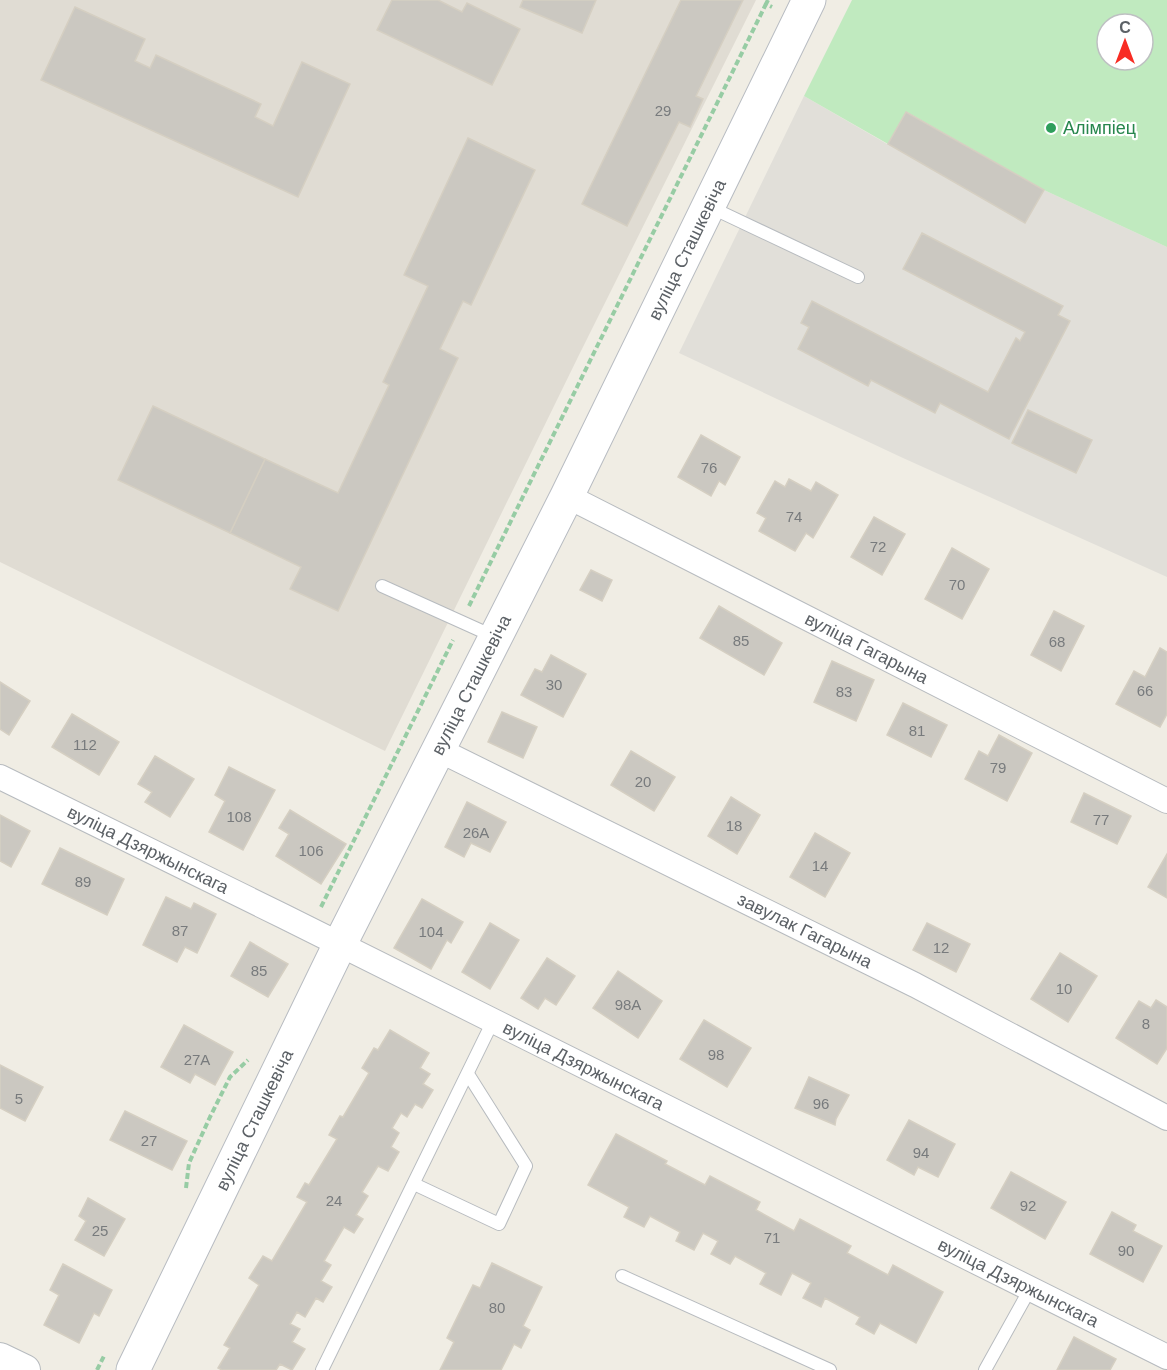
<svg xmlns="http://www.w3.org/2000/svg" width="1167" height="1370" viewBox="0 0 1167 1370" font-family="Arial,sans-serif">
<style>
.industrial{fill:#e1dfd9}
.education{fill:#e0dcd3}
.green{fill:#c0eabf;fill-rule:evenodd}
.building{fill:#cbc8c1;stroke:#d5cfc2;stroke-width:1.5}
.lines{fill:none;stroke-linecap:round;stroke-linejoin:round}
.service-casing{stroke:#b7bbbf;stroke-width:14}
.minor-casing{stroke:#b7bbbf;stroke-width:26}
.tertiary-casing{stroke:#b7bbbf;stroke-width:32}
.secondary-casing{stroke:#b8bcc2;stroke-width:35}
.path{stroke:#97cca4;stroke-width:4;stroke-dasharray:6 3;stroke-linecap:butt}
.service{stroke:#fff;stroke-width:12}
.minor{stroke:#fff;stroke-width:24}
.tertiary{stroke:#fff;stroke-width:30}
.secondary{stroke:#fff;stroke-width:33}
.leisure-dot{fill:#2e9e5b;stroke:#fff;stroke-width:2}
.labels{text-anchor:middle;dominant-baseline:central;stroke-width:4.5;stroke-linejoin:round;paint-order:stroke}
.number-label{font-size:15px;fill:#787b7d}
.leisure-label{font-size:18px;fill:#27864d;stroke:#fff;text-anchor:start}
.street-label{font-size:18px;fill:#5c6166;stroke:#fff}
</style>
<rect width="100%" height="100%" fill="#f0ede4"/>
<polygon class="industrial" points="804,96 887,144 906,112 1044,190 1167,247 1167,577 903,458 679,353"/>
<polygon class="education" points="0,0 756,0 578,357 385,751 0,562"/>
<path class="green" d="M 852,0 L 1167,0 L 1167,247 L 1044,190 L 907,112 L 888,144 L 804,96 ZM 1107,24 L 1143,24 L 1143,60 L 1107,60 Z"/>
<g class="building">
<polygon points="392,0 438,0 462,12 467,3 520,29 492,85 377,30"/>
<polygon points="523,0 596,0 582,33 520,7"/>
<polygon points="681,0 743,0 696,96 703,99 690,127 679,122 627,226 582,204"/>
<polygon points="75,7 145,39 135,61 150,68 156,55 261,104 255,117 273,126 302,62 350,84 298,197 41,80"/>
<polygon points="906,112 1044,190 1025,223 888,144"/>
<polygon points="468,138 535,170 471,305 463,301 440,349 458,358 338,611 290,589 301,567 230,533 265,459 338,493 389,385 383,382 428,286 404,275"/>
<polygon points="922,233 1063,306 1058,315 1070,321 1009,439 940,403 935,413 871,380 868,386 798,349 809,327 801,323 812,301 988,392 1016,338 1020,341 1025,332 903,269"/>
<polygon points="153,406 265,459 230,533 118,480"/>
<polygon points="1028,410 1092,440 1076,473 1012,443"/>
<polygon points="701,435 740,457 725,485 719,481 711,496 678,477"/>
<polygon points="789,479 811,491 816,482 838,495 813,538 806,533 795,551 759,531 766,518 757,513 775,481 785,487"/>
<polygon points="874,517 905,534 882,575 851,557"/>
<polygon points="952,548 989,569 962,619 925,599"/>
<polygon points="591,570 612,580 602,601 580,590"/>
<polygon points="719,606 782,643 764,675 700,638"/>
<polygon points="1054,611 1084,626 1061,671 1031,655"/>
<polygon points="1160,648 1167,652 1167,714 1160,727 1116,704 1134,671 1145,677"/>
<polygon points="551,655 586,674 563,717 521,695 535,669 542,672"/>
<polygon points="832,661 874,680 856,721 814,702"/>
<polygon points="0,682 30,701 9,735 0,729"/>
<polygon points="903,703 947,725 931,757 887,735"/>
<polygon points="502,712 537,727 523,758 488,742"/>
<polygon points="72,714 119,742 99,775 52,747"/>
<polygon points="999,735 1032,753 1007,801 965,779 979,751 988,756"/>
<polygon points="631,751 675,777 654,811 611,785"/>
<polygon points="155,756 194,779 170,817 145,802 152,792 138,784"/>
<polygon points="229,767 275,790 243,850 209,832 225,801 215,795"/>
<polygon points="1084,793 1131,816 1117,844 1071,822"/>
<polygon points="731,797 760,815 737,854 708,836"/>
<polygon points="467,802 506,822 490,852 471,843 464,857 445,847"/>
<polygon points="290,810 346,844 321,884 276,856 289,834 279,828"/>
<polygon points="0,815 30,831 11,867 0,861"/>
<polygon points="815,833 850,853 825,897 790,877"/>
<polygon points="60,848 124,879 107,915 42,884"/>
<polygon points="1167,854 1167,898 1148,887"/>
<polygon points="166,897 191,909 194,903 216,914 197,953 185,947 177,962 143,945"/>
<polygon points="422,899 463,922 451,943 447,940 431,969 394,948"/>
<polygon points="490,923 519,940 490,989 462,972"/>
<polygon points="927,923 970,944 956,972 913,950"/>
<polygon points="250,942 288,964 268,997 231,976"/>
<polygon points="1060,953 1097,976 1068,1022 1031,999"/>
<polygon points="547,958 575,976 556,1005 545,998 538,1009 521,998"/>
<polygon points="618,971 662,1001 638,1038 593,1008"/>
<polygon points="1156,1000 1167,1007 1167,1048 1157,1064 1116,1038 1139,1001 1151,1008"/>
<polygon points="704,1020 751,1048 727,1087 680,1059"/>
<polygon points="184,1025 233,1052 215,1085 195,1074 190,1083 161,1067"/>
<polygon points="390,1030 429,1053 420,1068 430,1074 423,1084 433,1090 422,1108 415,1104 407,1117 401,1113 392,1128 399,1133 391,1147 399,1152 388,1171 378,1166 362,1192 368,1196 356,1215 363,1219 354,1233 344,1227 324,1261 331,1265 321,1281 332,1287 323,1302 316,1298 305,1317 297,1312 290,1324 300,1329 292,1342 305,1349 292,1370 280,1364 276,1370 222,1370 218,1368 230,1348 224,1345 259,1285 249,1278 263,1256 272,1261 307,1202 297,1197 305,1183 309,1185 337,1139 329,1135 340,1116 343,1117 369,1073 362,1068 374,1048 378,1050"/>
<polygon points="0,1065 43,1087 25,1121 0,1108"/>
<polygon points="809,1077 849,1095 836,1119 835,1125 795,1108"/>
<polygon points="125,1111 187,1141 172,1170 110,1140"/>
<polygon points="909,1120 955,1144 938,1177 918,1167 914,1175 887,1160"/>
<polygon points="616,1134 667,1161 665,1164 705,1185 710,1176 760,1202 756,1210 794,1231 800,1219 851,1246 847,1253 888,1275 893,1265 943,1292 916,1343 880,1323 874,1334 856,1324 860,1317 825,1298 821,1307 803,1298 811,1283 792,1273 781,1295 760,1284 766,1273 735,1256 730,1264 711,1254 718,1241 703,1233 694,1250 676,1241 680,1232 650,1216 644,1227 624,1217 629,1207 588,1185"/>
<polygon points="1011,1172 1066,1202 1045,1239 991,1208"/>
<polygon points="88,1198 125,1219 104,1256 75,1240 86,1221 79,1216"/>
<polygon points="1112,1212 1136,1225 1133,1231 1162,1246 1143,1282 1090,1254"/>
<polygon points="492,1263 542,1287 523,1326 530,1330 521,1348 514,1344 501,1370 440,1370 454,1342 447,1338 473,1285 480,1288"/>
<polygon points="63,1264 112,1290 99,1316 94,1313 79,1343 44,1325 59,1295 50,1290"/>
<polygon points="1074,1337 1116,1359 1110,1370 1057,1370"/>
</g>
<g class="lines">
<defs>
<g id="service">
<polyline points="710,207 858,277"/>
<polyline points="382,586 495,637"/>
<polyline points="414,1184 499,1224 526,1166 468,1074"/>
<polyline points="622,1276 830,1370"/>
<polyline points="322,1370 493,1021"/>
<polyline points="985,1370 1030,1289"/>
</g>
<g id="minor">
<path id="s1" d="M 567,496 L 1167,801"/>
<path id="s2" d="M 439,750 L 915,985 L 1167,1118"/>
<path id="s3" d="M 0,777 L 283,916 L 1167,1357"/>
</g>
<polyline id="tertiary" points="0,1358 25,1370"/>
<g id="secondary">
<path id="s4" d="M 133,1370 L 340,944 L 567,496 L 809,0"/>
</g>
</defs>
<use href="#service" class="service-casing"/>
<use href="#minor" class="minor-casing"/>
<use href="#tertiary" class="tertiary-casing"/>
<use href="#secondary" class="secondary-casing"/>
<g class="path">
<polyline points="768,0 766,4 772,7"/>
<polyline points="469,606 766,4"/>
<polyline points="321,907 453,640"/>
<polyline points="186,1188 189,1163 210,1117 230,1077 248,1060"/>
<polyline points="97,1370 104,1356"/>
</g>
<use href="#service" class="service"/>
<use href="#minor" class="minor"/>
<use href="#tertiary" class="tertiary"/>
<use href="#secondary" class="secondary"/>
</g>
<circle class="leisure-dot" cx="1051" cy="128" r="6"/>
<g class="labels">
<g class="number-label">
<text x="663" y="110">29</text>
<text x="709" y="467">76</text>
<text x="794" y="516">74</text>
<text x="878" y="546">72</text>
<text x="957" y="584">70</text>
<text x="741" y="640">85</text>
<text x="1057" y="641">68</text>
<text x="554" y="684">30</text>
<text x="1145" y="690">66</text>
<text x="844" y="691">83</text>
<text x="917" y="730">81</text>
<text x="85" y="744">112</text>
<text x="998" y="767">79</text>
<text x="643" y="781">20</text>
<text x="239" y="816">108</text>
<text x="1101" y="819">77</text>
<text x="734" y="825">18</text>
<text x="476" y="832">26А</text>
<text x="311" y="850">106</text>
<text x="820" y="865">14</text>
<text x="83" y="881">89</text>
<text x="180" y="930">87</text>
<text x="431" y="931">104</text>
<text x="941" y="947">12</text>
<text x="259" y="970">85</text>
<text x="1064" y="988">10</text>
<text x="628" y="1004">98А</text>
<text x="1146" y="1023">8</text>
<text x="716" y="1054">98</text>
<text x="197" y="1059">27А</text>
<text x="19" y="1098">5</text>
<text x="821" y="1103">96</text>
<text x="149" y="1140">27</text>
<text x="921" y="1152">94</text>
<text x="334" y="1200">24</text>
<text x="1028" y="1205">92</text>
<text x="100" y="1230">25</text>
<text x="772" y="1237">71</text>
<text x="1126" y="1250">90</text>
<text x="497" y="1307">80</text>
</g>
<g class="leisure-label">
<text x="1063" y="128">Алімпіец</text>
</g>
<g class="street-label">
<text stroke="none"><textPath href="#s4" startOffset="1250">вуліца Сташкевіча</textPath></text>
<text stroke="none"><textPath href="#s1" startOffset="336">вуліца Гагарына</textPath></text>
<text stroke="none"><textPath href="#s4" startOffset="764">вуліца Сташкевіча</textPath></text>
<text stroke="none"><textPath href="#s3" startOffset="165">вуліца Дзяржынскага</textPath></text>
<text stroke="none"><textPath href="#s2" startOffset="408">завулак Гагарына</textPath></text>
<text stroke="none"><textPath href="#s3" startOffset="651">вуліца Дзяржынскага</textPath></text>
<text stroke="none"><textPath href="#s4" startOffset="278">вуліца Сташкевіча</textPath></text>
<text stroke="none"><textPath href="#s3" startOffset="1137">вуліца Дзяржынскага</textPath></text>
</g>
</g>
<g transform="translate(1125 42)"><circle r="28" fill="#ffffff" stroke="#bec0c2" stroke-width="1.5"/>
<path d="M0-4.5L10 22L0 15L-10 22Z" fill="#f82c23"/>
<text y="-9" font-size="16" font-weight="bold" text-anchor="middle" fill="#5c6166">С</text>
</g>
</svg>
